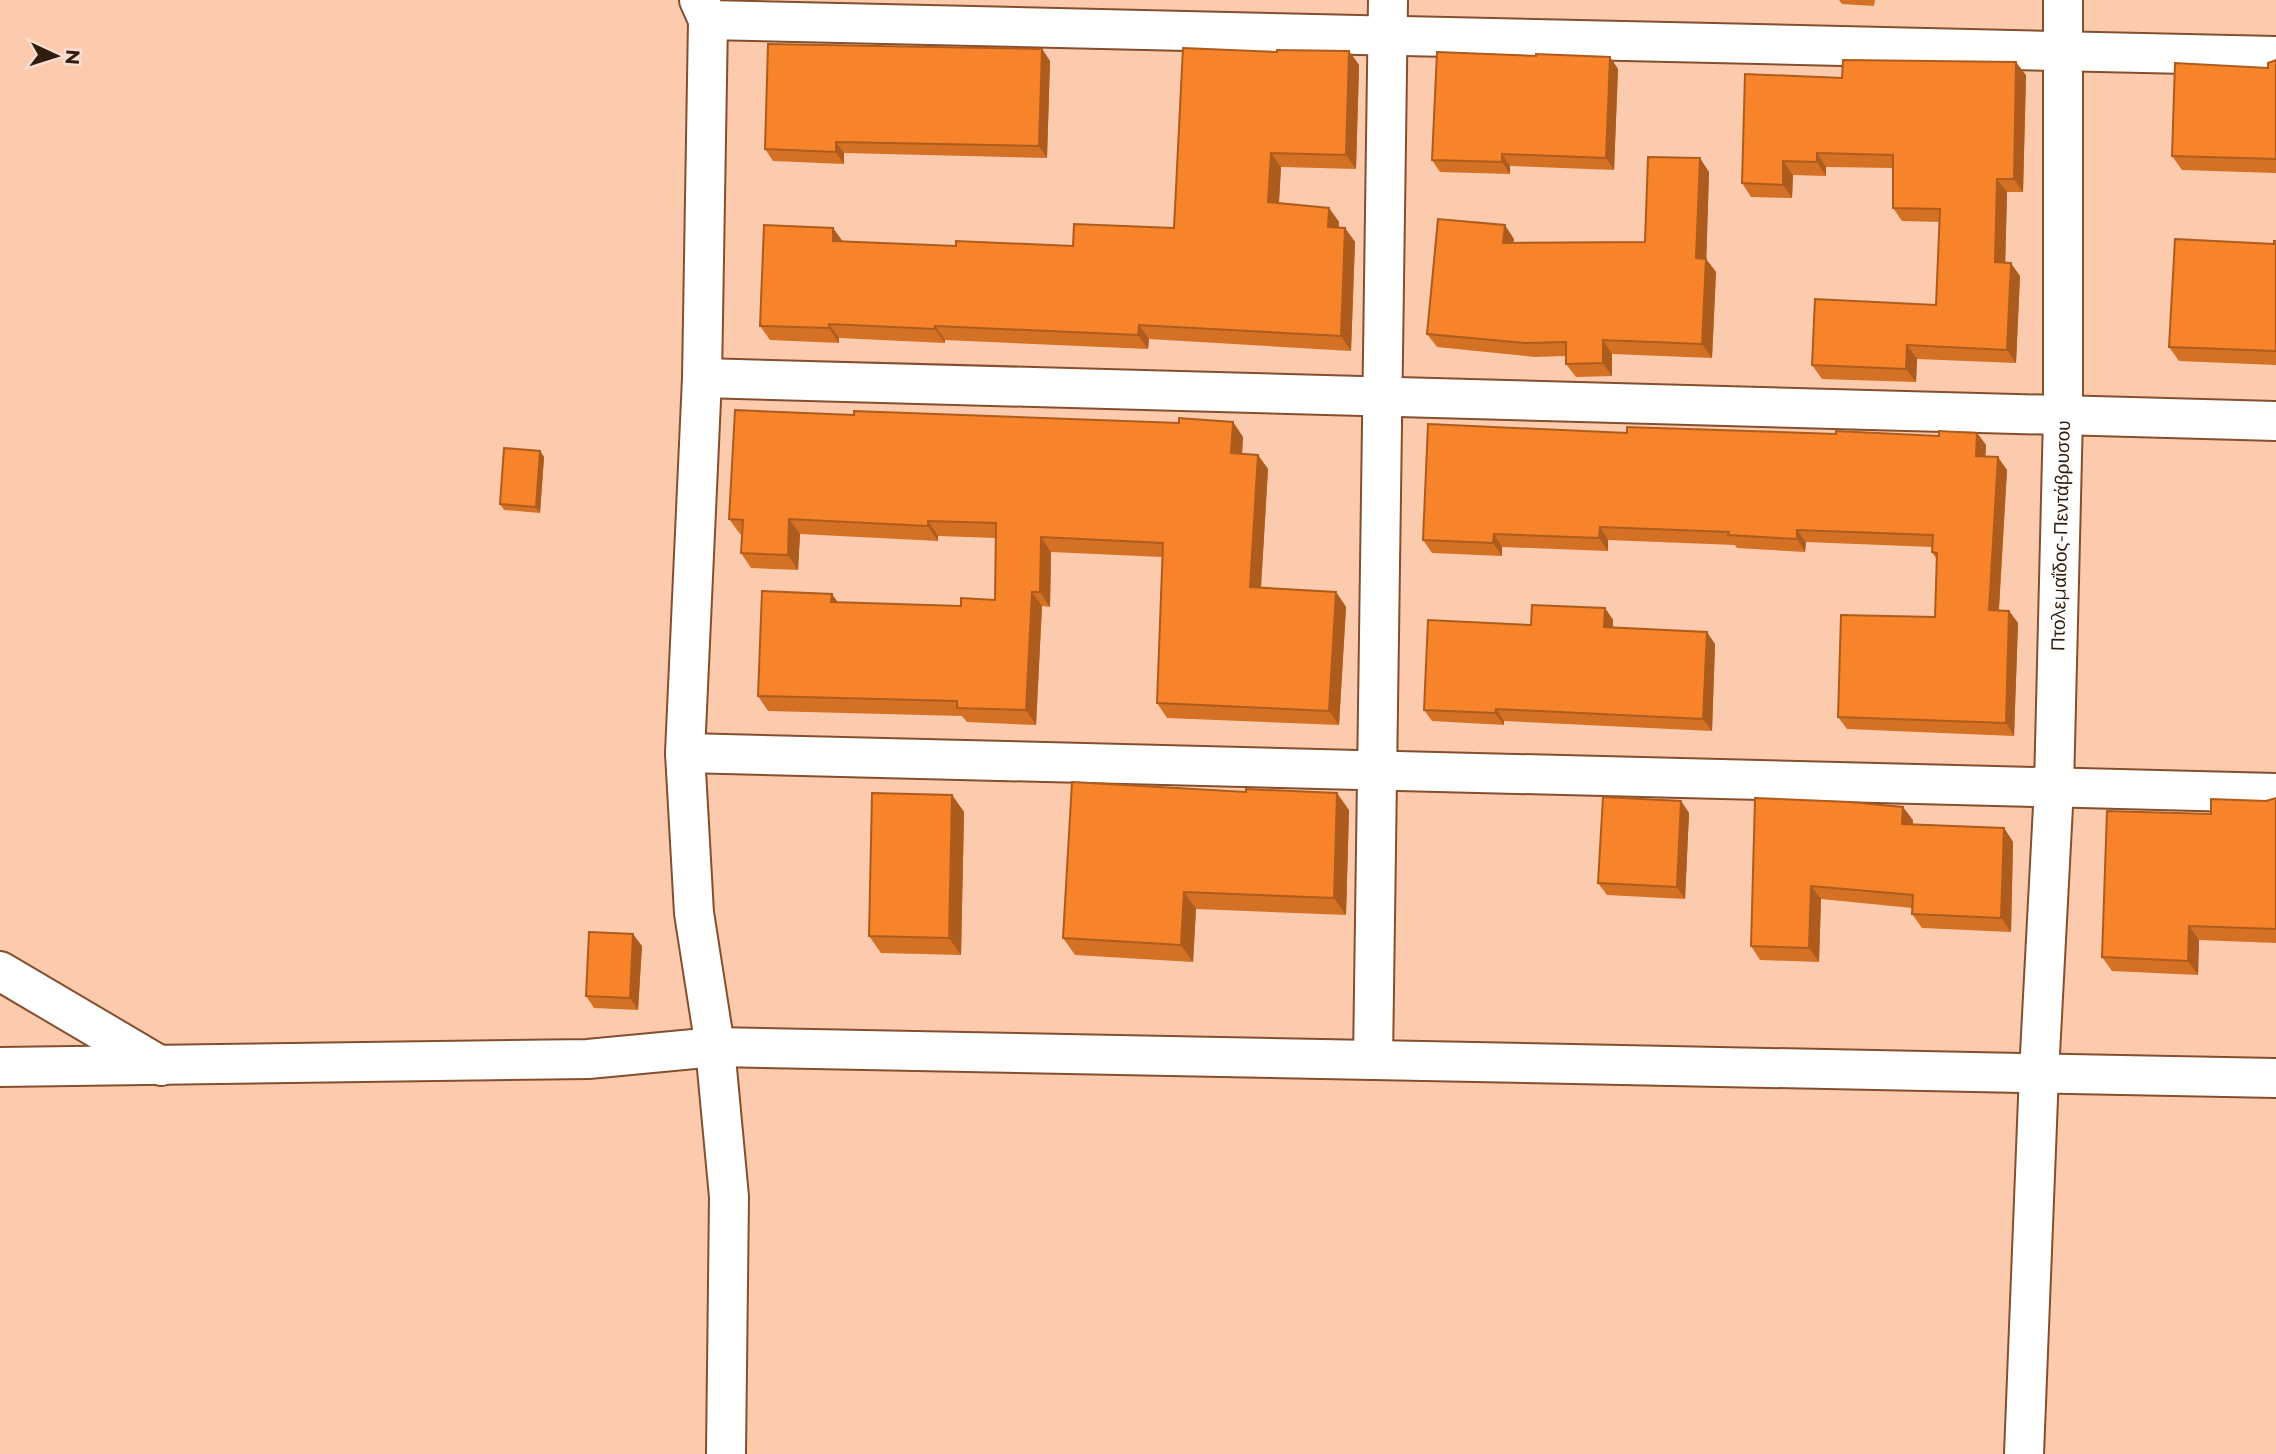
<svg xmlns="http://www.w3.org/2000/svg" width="2276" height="1454" viewBox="0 0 2276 1454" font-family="Montserrat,sans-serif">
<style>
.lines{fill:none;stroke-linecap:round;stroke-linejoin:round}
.minor-casing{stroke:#834f2e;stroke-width:42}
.minor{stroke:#fff;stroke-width:38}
.wall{fill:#d47125}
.shaded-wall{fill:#ad5c1e}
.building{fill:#f7832b;stroke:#ad5c1e;stroke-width:2}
.labels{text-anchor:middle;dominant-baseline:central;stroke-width:6;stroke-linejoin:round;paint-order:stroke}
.street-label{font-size:19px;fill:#311c0d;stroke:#f7ded0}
</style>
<rect width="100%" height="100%" fill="#fccbae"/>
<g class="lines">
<defs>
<g id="minor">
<polyline points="699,0 708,20 702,378 685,753 694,913 715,1047 729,1197 726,1454"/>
<polyline points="708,20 2276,56"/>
<polyline points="702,378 2276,421"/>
<polyline points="685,753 2276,793"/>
<polyline points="0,971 161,1066"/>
<polyline points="1373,1060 1388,0"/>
<polyline points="0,1067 588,1059 715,1047 2276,1078"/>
<path id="s1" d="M 2024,1454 L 2039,1073 L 2054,787 L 2063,416 L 2063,0"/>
</g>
</defs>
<use href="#minor" class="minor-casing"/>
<use href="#minor" class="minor"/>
</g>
<g class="wall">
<polygon points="1839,0 1875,0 1874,6 1842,4"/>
<polygon points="1042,49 1050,61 1047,158 844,153 844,164 773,161 765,149"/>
<polygon points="1349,51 1359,65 1356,169 1281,167 1279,203 1329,208 1339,222 1339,228 1345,228 1355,242 1351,351 1149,339 1148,349 945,340 945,343 839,338 839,343 770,340 760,326 833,228 843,242 956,246 1073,246 1174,228 1277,52"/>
<polygon points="1536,56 1610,57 1618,69 1614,170 1510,166 1510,174 1440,172 1432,160"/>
<polygon points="2276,60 2276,173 2182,170 2172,156"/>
<polygon points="2026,75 2023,192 2007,192 2005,262 2020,276 2016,363 1917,359 1916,382 1822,379 1812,365 1936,305 1940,222 1902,221 1893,208 1893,168 1826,167 1826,176 1793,175 1792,198 1751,197 1742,183 1842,78"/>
<polygon points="1709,172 1706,259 1716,272 1712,358 1612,354 1612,376 1576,377 1566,364 1566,356 1535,357 1437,347 1427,334 1514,239 1514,243 1645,242"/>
<polygon points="2276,241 2276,365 2179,361 2169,347"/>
<polygon points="854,415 1179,423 1233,422 1243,437 1242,454 1258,455 1268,469 1261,588 1336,592 1346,607 1339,725 1167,718 1157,703 1162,557 1051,552 1050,607 1042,606 1036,725 967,722 962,716 768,711 758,696 837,602 961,606 995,600 996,538 938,536 938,541 800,534 798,570 751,568 741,553 742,534 740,534 729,519"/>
<polygon points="1627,433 1836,434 1939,436 1977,433 1986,445 1985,457 2007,470 1999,610 2009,611 2018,623 2014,736 1847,729 1838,717 1935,617 1937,560 1932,552 1932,547 1806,542 1805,552 1737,548 1735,545 1608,540 1608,551 1502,547 1502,556 1432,553 1423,540"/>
<polygon points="540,451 544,457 540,513 504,510 500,504"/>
<polygon points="1605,608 1613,620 1613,628 1715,644 1712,731 1504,721 1504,725 1432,721 1424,710 1531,625"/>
<polygon points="1246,792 1349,810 1346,915 1196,909 1193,962 1075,955 1063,938"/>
<polygon points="952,795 964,812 961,955 881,953 869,936"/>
<polygon points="1755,798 1913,820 1913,824 2004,828 2013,842 2011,932 1922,928 1912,914 1912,908 1821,899 1819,962 1760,960 1751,946"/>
<polygon points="2276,798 2276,943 2199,940 2198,975 2112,971 2102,957 2211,814"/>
<polygon points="1681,801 1689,813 1685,899 1607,895 1598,883"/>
<polygon points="642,946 638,1010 594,1008 586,996"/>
</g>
<g class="shaded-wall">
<polygon points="1042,49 1050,61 1047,158 1039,146"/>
<polygon points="1349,51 1359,65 1356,169 1346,155"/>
<polygon points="1610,57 1618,69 1614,170 1606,158"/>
<polygon points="2016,62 2026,75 2023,192 2014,179"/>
<polygon points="836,142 844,153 844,164 836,152"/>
<polygon points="1271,153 1281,167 1278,217 1268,202"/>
<polygon points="1817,153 1826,167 1826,176 1817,162"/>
<polygon points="1502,154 1510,166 1510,174 1502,162"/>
<polygon points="1700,158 1709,172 1706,272 1696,258"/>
<polygon points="1783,161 1793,175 1792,198 1783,185"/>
<polygon points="1997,179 2007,192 2005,275 1995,262"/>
<polygon points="1329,208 1339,222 1338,242 1328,227"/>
<polygon points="1505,225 1514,239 1512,257 1503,243"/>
<polygon points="833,228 843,242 833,241"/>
<polygon points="1345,228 1355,242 1351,351 1341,336"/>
<polygon points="1706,259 1716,272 1712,358 1702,344"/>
<polygon points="2011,263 2020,276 2016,363 2007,350"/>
<polygon points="829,324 839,338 839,343 829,328"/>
<polygon points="1139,325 1149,339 1148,349 1138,335"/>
<polygon points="935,326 945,340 945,343 935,329"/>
<polygon points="1603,340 1612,354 1612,376 1603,363"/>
<polygon points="1907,345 1917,359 1916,382 1906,369"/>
<polygon points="1233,422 1243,437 1241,468 1231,453"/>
<polygon points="1977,433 1986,445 1985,468 1976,456"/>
<polygon points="540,451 544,457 540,513 536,507"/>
<polygon points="1258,455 1268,469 1260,602 1250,587"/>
<polygon points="1998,457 2007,470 1998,622 1989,610"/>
<polygon points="789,519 800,534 798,570 788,555"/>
<polygon points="928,521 938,536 938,541 928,526"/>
<polygon points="1600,527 1608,540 1608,551 1599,538"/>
<polygon points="1797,530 1806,542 1805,552 1797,539"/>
<polygon points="1494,534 1502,547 1502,556 1493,543"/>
<polygon points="1041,537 1051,552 1050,607 1040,592"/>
<polygon points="1032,592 1042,606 1036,725 1026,710"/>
<polygon points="1336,592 1346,607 1339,725 1329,711"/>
<polygon points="832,594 842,608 831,602"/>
<polygon points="1605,608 1613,620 1612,639 1604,627"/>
<polygon points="2009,611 2018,623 2014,736 2006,723"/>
<polygon points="1707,632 1715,644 1712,731 1703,719"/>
<polygon points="1496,709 1504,721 1504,725 1495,713"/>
<polygon points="1337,793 1349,810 1346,915 1334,898"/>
<polygon points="952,795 964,812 961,955 949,938"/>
<polygon points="1681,801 1689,813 1685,899 1677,887"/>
<polygon points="1903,807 1913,820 1911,838 1902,824"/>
<polygon points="2004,828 2013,842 2011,932 2001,918"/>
<polygon points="1811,886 1821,899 1819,962 1809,948"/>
<polygon points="1184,892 1196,909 1193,962 1181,945"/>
<polygon points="2189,926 2199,940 2198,975 2188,961"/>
<polygon points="633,934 642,946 638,1010 630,998"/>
</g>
<g class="building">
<polygon points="768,44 1042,49 1039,146 836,142 836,152 765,149"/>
<polygon points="1183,48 1277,52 1277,50 1349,51 1346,155 1271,153 1268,202 1329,208 1328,227 1345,228 1341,336 1139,325 1138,335 935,326 935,329 829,324 829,328 760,326 764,225 833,228 833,241 956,246 956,241 1073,246 1074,224 1174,228"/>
<polygon points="1437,52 1536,56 1536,54 1610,57 1606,158 1502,154 1502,162 1432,160"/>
<polygon points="1843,60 2016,62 2014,179 1997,179 1995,262 2011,263 2007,350 1907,345 1906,369 1812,365 1815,299 1936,305 1940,209 1893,208 1893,155 1817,153 1817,162 1783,161 1783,185 1742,183 1745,74 1842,78"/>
<polygon points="2276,60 2276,159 2172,156 2175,63 2268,68 2268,63"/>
<polygon points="1648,157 1700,158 1696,258 1706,259 1702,344 1603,340 1603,363 1566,364 1566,342 1525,343 1427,334 1438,219 1505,225 1503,243 1645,242"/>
<polygon points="2175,239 2274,244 2274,241 2276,241 2276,351 2169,347"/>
<polygon points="735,410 854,415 854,411 1179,423 1179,418 1233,422 1231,453 1258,455 1250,587 1336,592 1329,711 1157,703 1163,543 1041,537 1040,592 1032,592 1026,710 957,708 957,701 758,696 762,591 832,594 831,602 961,606 961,598 995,600 996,523 928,521 928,526 789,519 788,555 741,553 743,520 729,519"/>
<polygon points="1428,424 1627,433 1627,427 1836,434 1836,431 1939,436 1939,431 1977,433 1976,456 1998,457 1989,610 2009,611 2006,723 1838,717 1841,615 1935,617 1937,553 1932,552 1933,535 1797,530 1797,539 1728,535 1729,532 1600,527 1599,538 1494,534 1493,543 1423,540"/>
<polygon points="504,448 540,451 536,507 500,504"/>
<polygon points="1532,605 1605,608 1604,627 1707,632 1703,719 1496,709 1495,713 1424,710 1428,620 1531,625"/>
<polygon points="1072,782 1246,792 1246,789 1337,793 1334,898 1184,892 1181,945 1063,938"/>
<polygon points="872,793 952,795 949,938 869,936"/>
<polygon points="1603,797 1681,801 1677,887 1598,883"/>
<polygon points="1755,798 1850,802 1903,807 1902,824 2004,828 2001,918 1912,914 1913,895 1811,886 1809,948 1751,946"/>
<polygon points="2276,798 2276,929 2189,926 2188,961 2102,957 2107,811 2211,814 2211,799 2266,801"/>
<polygon points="589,932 633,934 630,998 586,996"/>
</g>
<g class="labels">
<g class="street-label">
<text stroke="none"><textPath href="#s1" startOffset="919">Πτολεμαΐδος-Πεντάβρυσου</textPath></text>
</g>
</g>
<g transform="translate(56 56) rotate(94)" stroke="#f7ded0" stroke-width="5" paint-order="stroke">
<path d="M0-5L12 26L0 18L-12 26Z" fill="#311c0d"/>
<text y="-10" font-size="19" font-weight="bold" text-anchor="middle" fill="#311c0d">N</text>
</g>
</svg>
